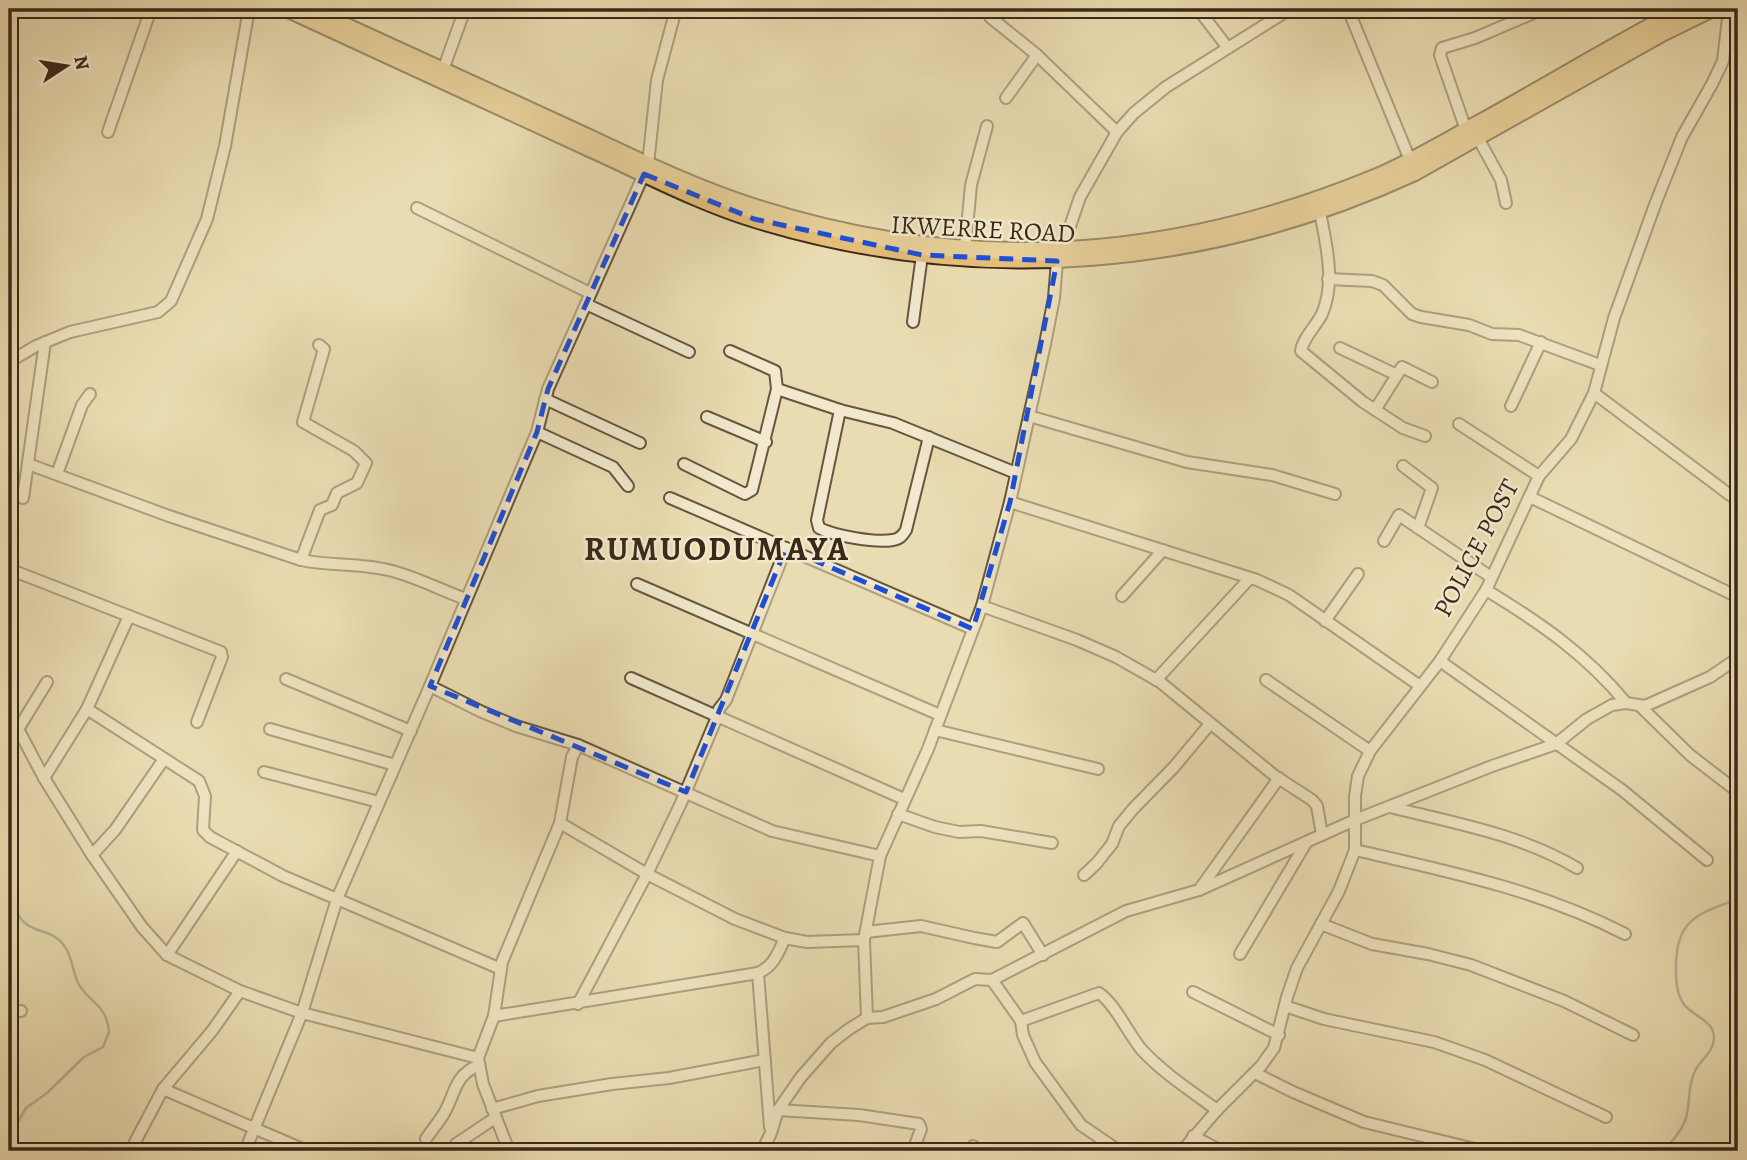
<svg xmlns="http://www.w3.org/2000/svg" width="1747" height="1160" viewBox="0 0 1747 1160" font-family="Alegreya,serif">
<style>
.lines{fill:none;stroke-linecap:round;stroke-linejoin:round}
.stream{stroke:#728170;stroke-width:2.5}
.minor-casing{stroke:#66563f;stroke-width:14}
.major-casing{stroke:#3a2919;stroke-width:18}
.minor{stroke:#f1e8cd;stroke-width:10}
.major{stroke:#e5be79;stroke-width:14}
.marked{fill:none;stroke:#1d4ed8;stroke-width:5;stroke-dasharray:14 9;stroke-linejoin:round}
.labels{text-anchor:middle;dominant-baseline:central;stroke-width:5;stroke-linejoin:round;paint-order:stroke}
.street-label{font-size:26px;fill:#3a2919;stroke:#f1e8cd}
.district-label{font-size:33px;font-weight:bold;letter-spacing:2px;fill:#3a2919;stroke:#f1e8cd}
</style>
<rect width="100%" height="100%" fill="#eadcb2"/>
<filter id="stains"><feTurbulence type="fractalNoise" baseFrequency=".00286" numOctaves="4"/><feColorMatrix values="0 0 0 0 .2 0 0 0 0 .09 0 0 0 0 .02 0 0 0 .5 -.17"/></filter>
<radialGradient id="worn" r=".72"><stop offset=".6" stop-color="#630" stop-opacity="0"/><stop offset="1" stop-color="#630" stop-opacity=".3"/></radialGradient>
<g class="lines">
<g class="stream">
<path d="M 9,861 C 11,878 11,899 18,914 C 28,934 50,928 62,943 C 72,954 72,970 78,983 C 88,1002 107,1004 109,1032 L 103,1047 L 84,1057 L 47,1093 L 26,1108 L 12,1132 L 9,1144"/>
<path d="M 1663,1151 C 1671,1143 1681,1131 1685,1121 C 1691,1104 1687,1085 1696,1069 C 1703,1058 1714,1051 1714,1037 C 1714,1020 1690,1015 1683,1003 C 1676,992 1676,978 1676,966 C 1676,919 1699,913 1738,899"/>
</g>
<defs>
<g id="minor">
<polyline points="1198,9 1228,48"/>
<polyline points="1348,9 1410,160"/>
<polyline points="990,17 1037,55 1117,132"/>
<polyline points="443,70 465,9"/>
<polyline points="1006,98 1037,55"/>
<polyline points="1466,130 1440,55 1442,48 1475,38 1543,9"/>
<polyline points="108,132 151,9"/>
<polyline points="1478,138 1501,180 1506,203"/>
<polyline points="648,164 657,80 676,9"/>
<polyline points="417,208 590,293"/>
<path d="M 1320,212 C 1326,244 1336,282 1322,314 C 1316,326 1303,338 1301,351 L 1363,402 L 1403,428 L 1425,436"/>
<polyline points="965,249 971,185 987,126"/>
<polyline points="1062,250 1080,197 1117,132 1134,113 1166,87 1290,9"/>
<polyline points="1328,279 1372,281 1383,285 1412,314 1421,317 1469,325 1492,334 1519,335 1600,365"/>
<polyline points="586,304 689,352"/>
<polyline points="913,322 922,255"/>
<polyline points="1340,348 1397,375"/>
<polyline points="9,362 36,346 70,332 158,312 171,301 207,219 225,146 249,9"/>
<polyline points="777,389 840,410 893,423 1016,473"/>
<polyline points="1594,393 1738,501"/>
<polyline points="545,399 640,443"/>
<polyline points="1511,406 1541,342"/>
<path d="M 840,410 L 817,520 L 819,528 C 835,536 875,543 893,540 C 900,539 903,535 906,530 L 929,437"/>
<polyline points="1375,410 1402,367 1432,382"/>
<polyline points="1029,416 1187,462 1272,475 1335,494"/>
<polyline points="707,417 766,442"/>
<polyline points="1459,424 1539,476"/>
<polyline points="537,432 613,467 628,486"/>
<path d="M 28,464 L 169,516 L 301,560 C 330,566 359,563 388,570 C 415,576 440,590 466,599"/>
<polyline points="684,464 745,494 752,490 777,389 775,371 730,351"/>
<polyline points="1403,466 1432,488 1418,528"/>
<polyline points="57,474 82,405 90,394"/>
<polyline points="1530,497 1738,597"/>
<polyline points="23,498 45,342"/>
<polyline points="670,498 973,629"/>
<polyline points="1010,502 1257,580 1289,595 1420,686"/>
<polyline points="1384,541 1399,515 1491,577"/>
<polyline points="301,560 320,510 332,505 337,493 357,483 366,463 354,451 303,422 324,349 319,345"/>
<polyline points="9,569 221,652 222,657 197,722"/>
<polyline points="637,584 940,715"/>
<path d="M 1486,590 C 1539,622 1587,655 1626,703"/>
<polyline points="1122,596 1163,550"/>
<polyline points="982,606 1077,640 1116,657 1160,682 1275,776 1312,800 1317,806 1322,835"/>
<polyline points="1325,621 1358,574"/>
<polyline points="1440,661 1622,790 1707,860"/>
<polyline points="631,678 904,799"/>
<polyline points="286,679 411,731"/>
<polyline points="1156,680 1250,578"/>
<polyline points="1266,680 1370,751"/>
<polyline points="430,686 482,712 516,726 578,745 772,831 880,856"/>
<polyline points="1640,706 1690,755 1738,792"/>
<polyline points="87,709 199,781 205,796 203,830 210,837 283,876 501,969"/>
<polyline points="9,712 44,778 92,855 142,927 167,955 240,991 302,1013 478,1058"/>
<polyline points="270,729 395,765"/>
<polyline points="935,730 1098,769"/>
<polyline points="17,731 47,682"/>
<polyline points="264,772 379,802"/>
<polyline points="44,778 87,709 129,616"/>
<path d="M 1390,807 C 1455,823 1519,834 1577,868"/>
<polyline points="898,814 935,827 959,832 981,831 1052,843"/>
<polyline points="560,823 647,874 735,919 785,938 807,942 864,940"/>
<path d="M 1355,850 C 1447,871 1540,890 1625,934"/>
<polyline points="92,855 115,830 164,759"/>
<polyline points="1084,875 1096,864 1112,844 1119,826 1133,809 1174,767 1210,724"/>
<polyline points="1199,890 1279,778"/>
<polyline points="1321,924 1372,944 1428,954 1471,965 1564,1001 1633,1035"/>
<polyline points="866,932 921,926 974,938 997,942 1023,923 1043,955"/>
<polyline points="1240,954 1306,843"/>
<polyline points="167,955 237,851"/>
<polyline points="758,973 770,1127"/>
<polyline points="992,980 1021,1021 1023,1035 1035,1062 1081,1125 1119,1151"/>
<polyline points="1193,992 1279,1035"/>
<polyline points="578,1004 647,874 681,803 717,717 719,709 726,700 786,548"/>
<polyline points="1285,1006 1324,1019 1434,1042 1485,1060 1606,1117"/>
<polyline points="9,1010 21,1011"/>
<path d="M 494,1016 L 758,973 C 774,966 778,953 785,938"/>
<polyline points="867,1018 864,940 880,856 928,749 982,606 1010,502 1045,344 1054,298 1057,261"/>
<path d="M 1021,1021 L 1099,993 C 1115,1004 1128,1033 1141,1049 C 1163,1073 1191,1091 1217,1110"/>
<polyline points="1255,1073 1293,1092 1364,1122 1483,1151"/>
<polyline points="163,1089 307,1151"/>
<polyline points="492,1109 538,1096 612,1084 669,1078 765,1060"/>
<polyline points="778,1110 859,1115 919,1124 921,1129 913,1151"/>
<polyline points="1193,1136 1221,1151"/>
<path d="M 426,1139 C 431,1131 438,1123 443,1115 C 456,1094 453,1076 479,1065"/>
<polyline points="135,1142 163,1089 212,1031 240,991"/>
<polyline points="456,1144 495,1118"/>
<polyline points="973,1146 981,1151"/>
<polyline points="245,1151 302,1013 337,899 430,686 537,432 548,389 644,174"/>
<polyline points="509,1151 483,1084 478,1058 494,1016 502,962 560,823 572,757 578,745"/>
<polyline points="762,1151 771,1133 778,1110 801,1077 831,1043 849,1029 867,1018 883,1017 936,999 975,979 992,980 1126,911 1199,890 1355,820 1492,766 1556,744 1587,719 1612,705 1626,703 1645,706 1710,677 1738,658"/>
<polyline points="1182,1151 1217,1110 1261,1066 1274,1048 1287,997 1297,968 1339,891 1355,850 1355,796 1358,776 1370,751 1440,661 1486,590 1539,476 1571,439 1594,393 1614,318 1656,202 1682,137 1712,84 1723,61 1729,9"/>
</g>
<g id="major">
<path d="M 286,9 C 385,55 485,101 585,147 C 641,172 696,202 755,220 C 977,288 1206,269 1415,173 L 1662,34 L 1713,9"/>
<path d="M 310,9 C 398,49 485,89 572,129 C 632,157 693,187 756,207 C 969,275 1172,261 1377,176 C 1413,161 1447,140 1482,121 C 1549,84 1614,44 1682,9"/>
</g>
</defs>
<use href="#minor" class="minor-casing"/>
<use href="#major" class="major-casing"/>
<use href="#minor" class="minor"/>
<use href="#major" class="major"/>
</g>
<path d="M0 0H1747V1160H0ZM 644,174 L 754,219 L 922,255 L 1057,261 L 1010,502 L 973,629 L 786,548 L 686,792 L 430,686 L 537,432 L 548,389 Z" fill="#eadcb2" fill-opacity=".55" fill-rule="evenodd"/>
<path class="marked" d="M 644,174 L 754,219 L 922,255 L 1057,261 L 1010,502 L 973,629 L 786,548 L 686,792 L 430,686 L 537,432 L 548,389 Z"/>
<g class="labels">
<g class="street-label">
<text transform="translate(983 229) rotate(3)">IKWERRE ROAD</text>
<text transform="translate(1476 548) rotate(-62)">POLICE POST</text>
</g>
<g class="district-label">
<text x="717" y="548">RUMUODUMAYA</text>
</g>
</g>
<rect width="1747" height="1160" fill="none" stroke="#eadcb2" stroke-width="35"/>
<rect x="10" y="10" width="1726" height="1139" fill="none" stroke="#3a2919" stroke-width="3.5"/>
<rect x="18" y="18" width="1712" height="1125" fill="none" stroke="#3a2919" stroke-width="2"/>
<g transform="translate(66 66) rotate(78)" stroke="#f1e8cd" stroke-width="5" paint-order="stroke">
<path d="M0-5L12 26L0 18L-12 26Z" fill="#3a2919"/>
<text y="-10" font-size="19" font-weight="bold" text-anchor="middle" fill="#3a2919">N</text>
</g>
<rect width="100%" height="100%" filter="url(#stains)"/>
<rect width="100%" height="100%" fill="url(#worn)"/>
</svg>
